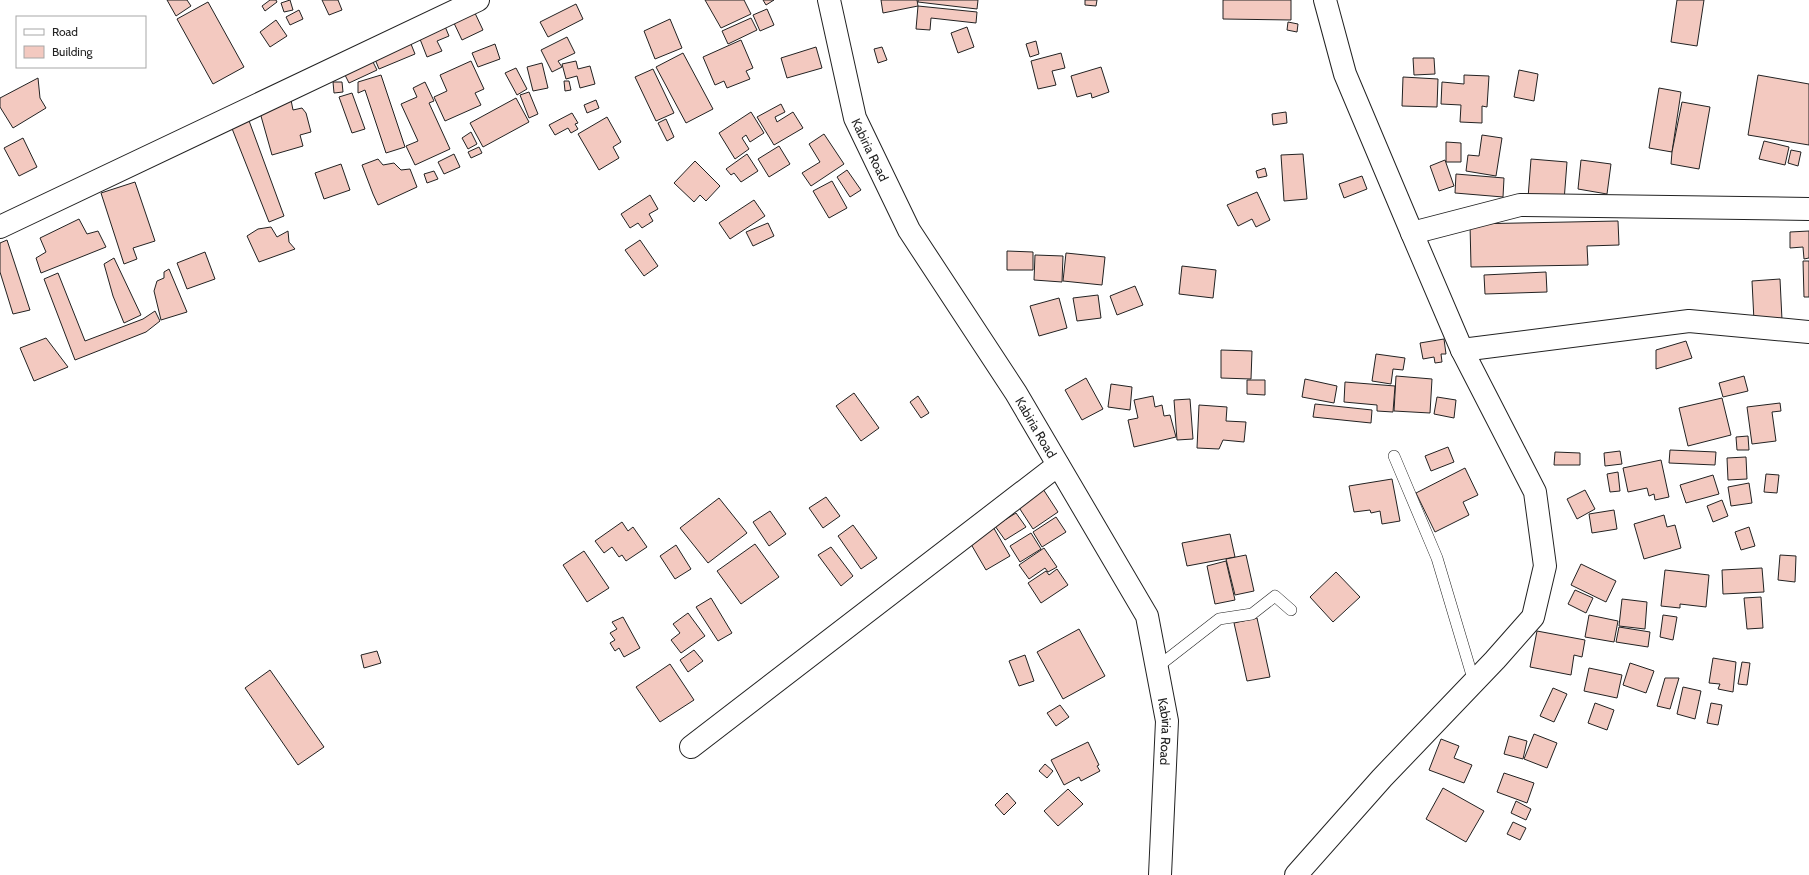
<svg xmlns="http://www.w3.org/2000/svg" width="1809" height="875" viewBox="0 0 1809 875" font-family="Cabin,sans-serif">
<style>
.building{fill:#f3c9c0;stroke:#222}
.lines{fill:none;stroke-linecap:round;stroke-linejoin:round}
.service-casing{stroke:#222;stroke-width:12}
.minor-casing{stroke:#222;stroke-width:24}
.secondary-casing{stroke:#222;stroke-width:24}
.service{stroke:#fff;stroke-width:11}
.minor{stroke:#fff;stroke-width:22}
.secondary{stroke:#fff;stroke-width:22}
.labels{text-anchor:middle;dominant-baseline:central;stroke-width:3;stroke-linejoin:round;paint-order:stroke}
.street-label{font-size:13px;fill:#222;stroke:#fff}
</style>
<rect width="100%" height="100%" fill="#fff"/>
<g class="building">
<polygon points="167,0 187,0 191,6 176,16"/>
<polygon points="270,0 276,0 277,2 265,11 262,6"/>
<polygon points="290,0 293,10 284,12 281,3"/>
<polygon points="322,0 338,0 342,10 329,15"/>
<polygon points="705,0 744,0 751,14 721,28"/>
<polygon points="763,0 774,0 766,5"/>
<polygon points="881,0 917,0 918,6 883,13"/>
<polygon points="918,0 978,0 977,9 918,2"/>
<polygon points="1085,0 1097,0 1096,6 1085,5"/>
<polygon points="1223,0 1291,0 1291,20 1223,19"/>
<polygon points="1677,0 1704,0 1697,46 1671,42"/>
<polygon points="208,2 244,67 213,84 177,19"/>
<polygon points="576,4 583,19 548,37 540,22"/>
<polygon points="918,6 977,12 976,23 931,18 930,30 916,29"/>
<polygon points="767,9 774,25 760,31 753,15"/>
<polygon points="299,10 303,19 290,25 286,17"/>
<polygon points="474,11 483,30 462,40 453,21"/>
<polygon points="751,18 757,30 728,44 722,31"/>
<polygon points="670,19 682,48 655,59 644,31"/>
<polygon points="276,20 287,36 270,47 260,32"/>
<polygon points="1288,22 1298,24 1297,32 1287,30"/>
<polygon points="444,24 449,36 437,41 442,51 427,57 418,34"/>
<polygon points="967,27 974,47 958,53 951,33"/>
<polygon points="567,37 575,53 558,61 562,67 552,72 541,50"/>
<polygon points="409,39 415,54 379,69 372,52"/>
<polygon points="741,40 753,68 746,71 750,79 727,88 724,81 715,85 703,57"/>
<polygon points="1036,41 1039,54 1030,57 1026,44"/>
<polygon points="495,44 500,59 478,67 472,53"/>
<polygon points="816,47 822,68 787,78 781,58"/>
<polygon points="882,47 887,60 878,63 874,49"/>
<polygon points="683,53 713,109 686,123 656,67"/>
<polygon points="1061,53 1065,68 1052,71 1056,85 1038,89 1031,61"/>
<polygon points="370,56 377,70 349,83 342,69"/>
<polygon points="1413,58 1434,58 1435,74 1414,75"/>
<polygon points="471,61 484,89 475,93 481,105 445,121 434,97 447,91 440,75"/>
<polygon points="576,61 578,69 590,66 595,84 580,88 577,76 566,79 562,64"/>
<polygon points="542,63 548,88 533,91 527,67"/>
<polygon points="1101,67 1109,92 1092,98 1091,93 1077,97 1071,76"/>
<polygon points="516,68 527,89 517,95 505,73"/>
<polygon points="653,69 674,113 656,121 635,77"/>
<polygon points="1519,70 1538,74 1534,101 1514,97"/>
<polygon points="381,75 405,147 386,153 365,90 358,93 358,82"/>
<polygon points="1464,75 1489,76 1487,107 1482,106 1482,123 1460,122 1461,105 1441,104 1442,82 1464,84"/>
<polygon points="1758,75 1809,84 1809,145 1748,135"/>
<polygon points="1403,77 1438,79 1437,107 1402,106"/>
<polygon points="38,78 40,98 46,108 13,128 0,107 0,98"/>
<polygon points="564,81 569,81 571,90 565,91"/>
<polygon points="333,82 342,82 343,92 334,93"/>
<polygon points="425,82 434,101 429,103 450,149 415,165 406,146 418,141 401,104 417,97 413,88"/>
<polygon points="1659,88 1681,92 1672,152 1649,148"/>
<polygon points="529,92 538,114 529,118 520,95"/>
<polygon points="352,93 365,129 352,133 339,97"/>
<polygon points="516,98 529,122 483,147 470,123"/>
<polygon points="291,100 293,110 302,108 306,113 311,132 300,135 303,146 272,155 259,109"/>
<polygon points="596,100 599,108 587,113 584,105"/>
<polygon points="1682,102 1710,107 1699,169 1671,164 1672,152"/>
<polygon points="781,104 785,112 775,117 777,122 793,112 803,128 774,145 757,117"/>
<polygon points="751,112 764,133 750,142 746,135 742,138 749,149 735,159 719,133"/>
<polygon points="1286,112 1287,123 1273,125 1272,114"/>
<polygon points="572,113 578,123 575,124 578,129 571,133 568,128 555,135 549,125"/>
<polygon points="607,117 621,142 613,147 619,158 599,170 578,134"/>
<polygon points="248,118 284,216 269,222 231,126"/>
<polygon points="666,119 674,137 667,141 658,123"/>
<polygon points="471,132 477,144 468,149 462,138"/>
<polygon points="824,134 844,164 811,186 802,173 820,162 809,144"/>
<polygon points="1482,135 1502,138 1496,176 1466,171 1468,155 1479,156"/>
<polygon points="23,138 37,167 19,176 4,148"/>
<polygon points="1764,141 1789,147 1785,165 1759,159"/>
<polygon points="1446,142 1461,143 1461,162 1446,162"/>
<polygon points="779,146 790,164 769,177 758,159"/>
<polygon points="479,147 482,153 471,158 468,152"/>
<polygon points="1791,150 1801,152 1798,166 1788,163"/>
<polygon points="454,154 460,167 444,174 438,162"/>
<polygon points="747,154 758,171 741,182 734,173 731,175 726,169"/>
<polygon points="1303,154 1307,199 1284,201 1281,155"/>
<polygon points="378,159 383,165 394,163 401,170 410,169 417,187 378,205 373,194 362,165"/>
<polygon points="1531,159 1567,162 1564,201 1528,198"/>
<polygon points="1445,160 1454,186 1439,191 1430,166"/>
<polygon points="1581,160 1611,164 1607,194 1578,189"/>
<polygon points="695,161 720,186 706,201 700,195 694,202 674,183"/>
<polygon points="341,164 350,190 324,199 315,173"/>
<polygon points="1265,168 1267,176 1258,178 1256,171"/>
<polygon points="847,170 861,190 850,197 837,177"/>
<polygon points="434,171 438,179 427,183 424,174"/>
<polygon points="1456,174 1504,178 1503,197 1455,193"/>
<polygon points="1362,176 1367,189 1344,198 1339,184"/>
<polygon points="832,181 847,208 829,218 813,191"/>
<polygon points="135,182 155,241 133,248 137,259 124,264 101,193"/>
<polygon points="1257,192 1270,220 1256,227 1252,219 1238,226 1227,205"/>
<polygon points="650,195 658,209 649,214 653,221 642,228 638,223 630,228 621,214"/>
<polygon points="754,200 765,216 730,239 719,223"/>
<polygon points="79,219 87,234 98,231 106,247 41,273 36,258 46,252 40,238"/>
<polygon points="1618,221 1619,245 1587,246 1588,265 1471,267 1470,224"/>
<polygon points="768,223 774,236 753,246 746,232"/>
<polygon points="271,227 277,237 288,231 289,242 295,249 259,262 247,236 258,229"/>
<polygon points="1809,231 1809,258 1804,259 1803,247 1790,248 1790,232"/>
<polygon points="7,240 30,310 13,314 0,272 0,243"/>
<polygon points="640,240 658,266 644,276 625,250"/>
<polygon points="1007,251 1033,252 1033,270 1007,270"/>
<polygon points="205,252 215,279 187,289 177,263"/>
<polygon points="1066,253 1105,257 1102,285 1063,281"/>
<polygon points="1035,255 1063,256 1062,282 1034,280"/>
<polygon points="114,258 141,315 124,323 113,296 104,264"/>
<polygon points="1803,261 1809,261 1809,297 1804,297"/>
<polygon points="1182,266 1216,270 1213,298 1179,294"/>
<polygon points="169,269 187,312 161,320 154,291 157,281 164,278 164,272"/>
<polygon points="1546,272 1547,292 1485,294 1484,275"/>
<polygon points="58,273 85,341 143,319 155,311 160,321 146,332 75,360 44,279"/>
<polygon points="1780,279 1782,320 1754,321 1752,281"/>
<polygon points="1135,286 1143,305 1117,315 1110,296"/>
<polygon points="1098,295 1101,318 1077,321 1073,298"/>
<polygon points="1059,298 1067,328 1039,336 1030,306"/>
<polygon points="46,338 68,367 34,381 20,348"/>
<polygon points="1444,339 1446,354 1441,354 1442,362 1435,363 1434,357 1423,359 1420,343"/>
<polygon points="1686,341 1692,358 1656,369 1656,350"/>
<polygon points="1221,350 1252,351 1251,379 1221,378"/>
<polygon points="1376,354 1405,358 1403,370 1393,369 1391,384 1372,381"/>
<polygon points="1396,376 1432,379 1430,413 1394,411"/>
<polygon points="1744,376 1748,391 1723,397 1719,383"/>
<polygon points="1086,378 1103,409 1082,420 1065,390"/>
<polygon points="1305,379 1337,386 1334,403 1302,397"/>
<polygon points="1247,380 1265,380 1265,395 1247,394"/>
<polygon points="1345,382 1395,386 1393,412 1377,411 1377,405 1344,402"/>
<polygon points="1111,384 1132,387 1130,410 1108,407"/>
<polygon points="854,393 879,428 861,441 836,406"/>
<polygon points="918,396 929,413 921,418 910,402"/>
<polygon points="1153,396 1155,407 1162,405 1164,416 1170,415 1176,437 1134,447 1128,420 1138,418 1134,400"/>
<polygon points="1437,397 1456,400 1454,418 1434,414"/>
<polygon points="1722,398 1731,435 1688,446 1679,408"/>
<polygon points="1190,399 1193,439 1177,440 1174,400"/>
<polygon points="1780,403 1781,411 1772,412 1776,441 1752,444 1747,407"/>
<polygon points="1315,404 1372,410 1371,423 1313,417"/>
<polygon points="1199,405 1227,407 1226,421 1246,422 1244,442 1223,440 1219,449 1197,448"/>
<polygon points="1748,436 1749,450 1737,450 1736,437"/>
<polygon points="1448,447 1454,462 1431,471 1425,456"/>
<polygon points="1670,450 1716,452 1715,465 1669,463"/>
<polygon points="1620,451 1622,464 1605,466 1604,453"/>
<polygon points="1555,452 1580,453 1580,465 1554,465"/>
<polygon points="1746,457 1747,479 1728,480 1727,458"/>
<polygon points="1661,460 1669,497 1655,500 1654,494 1649,496 1647,488 1628,492 1623,468"/>
<polygon points="1465,468 1478,495 1463,502 1469,515 1435,532 1416,493"/>
<polygon points="1618,472 1620,491 1610,492 1607,474"/>
<polygon points="1766,474 1779,475 1777,493 1764,492"/>
<polygon points="1713,475 1719,494 1686,503 1680,485"/>
<polygon points="1392,479 1400,521 1382,524 1380,511 1371,513 1370,510 1354,512 1349,486"/>
<polygon points="1749,483 1752,503 1731,506 1728,487"/>
<polygon points="1043,489 1058,512 1033,529 1018,506"/>
<polygon points="1585,490 1595,509 1577,519 1567,499"/>
<polygon points="826,497 840,516 823,528 809,508"/>
<polygon points="719,498 747,533 708,563 680,528"/>
<polygon points="1722,500 1728,516 1713,522 1707,506"/>
<polygon points="1614,510 1617,529 1592,533 1589,514"/>
<polygon points="770,511 786,534 769,546 753,522"/>
<polygon points="1016,513 1026,527 1005,540 995,526"/>
<polygon points="1664,515 1667,527 1675,525 1681,548 1644,559 1634,524"/>
<polygon points="1056,517 1066,532 1042,547 1033,532"/>
<polygon points="622,522 628,531 633,527 647,547 626,561 622,555 619,557 612,547 604,553 595,541"/>
<polygon points="853,525 877,558 861,569 838,536"/>
<polygon points="992,525 1010,556 986,570 968,539"/>
<polygon points="1749,527 1755,546 1741,550 1735,532"/>
<polygon points="1031,533 1041,549 1020,562 1010,546"/>
<polygon points="1230,534 1235,557 1187,566 1182,543"/>
<polygon points="755,544 779,577 741,604 717,571"/>
<polygon points="676,545 691,569 675,579 660,556"/>
<polygon points="831,547 853,576 841,586 818,555"/>
<polygon points="1044,548 1057,567 1048,572 1045,568 1029,579 1019,565"/>
<polygon points="584,551 609,588 587,602 563,565"/>
<polygon points="1246,555 1254,591 1235,595 1226,559"/>
<polygon points="1780,555 1796,556 1795,582 1778,580"/>
<polygon points="1226,561 1235,600 1215,604 1207,566"/>
<polygon points="1581,564 1616,581 1606,602 1571,585"/>
<polygon points="1762,568 1764,592 1723,594 1722,570"/>
<polygon points="1057,569 1068,585 1041,603 1028,583 1046,571 1049,575"/>
<polygon points="1665,570 1709,575 1706,607 1680,604 1680,608 1661,606"/>
<polygon points="1336,572 1360,597 1333,622 1310,597"/>
<polygon points="1575,590 1593,598 1586,613 1568,604"/>
<polygon points="1761,597 1763,628 1747,629 1744,598"/>
<polygon points="711,598 732,633 718,641 696,607"/>
<polygon points="1622,599 1647,602 1645,629 1619,626"/>
<polygon points="688,613 705,636 681,653 671,640 680,633 673,624"/>
<polygon points="1589,615 1618,621 1614,642 1585,637"/>
<polygon points="1663,615 1677,617 1673,640 1660,637"/>
<polygon points="623,617 640,648 624,657 619,648 615,651 610,643 615,640 610,633 617,629 612,622"/>
<polygon points="1257,618 1270,677 1247,681 1234,623"/>
<polygon points="1619,627 1650,632 1648,647 1616,642"/>
<polygon points="1079,629 1105,676 1063,699 1037,652"/>
<polygon points="1537,631 1585,640 1582,657 1574,655 1571,675 1530,667"/>
<polygon points="694,650 703,661 688,672 680,660"/>
<polygon points="377,651 381,663 364,668 361,655"/>
<polygon points="1025,655 1034,681 1019,686 1009,661"/>
<polygon points="1713,658 1736,662 1733,692 1718,689 1720,684 1709,683"/>
<polygon points="1742,662 1750,663 1747,685 1738,684"/>
<polygon points="1630,663 1654,671 1646,693 1623,685"/>
<polygon points="670,664 694,700 660,722 636,687"/>
<polygon points="1589,668 1622,675 1617,698 1584,691"/>
<polygon points="270,670 324,747 298,765 245,688"/>
<polygon points="1665,678 1679,678 1670,709 1657,706"/>
<polygon points="1683,687 1701,691 1695,719 1677,714"/>
<polygon points="1553,688 1567,694 1554,722 1540,716"/>
<polygon points="1595,703 1614,710 1607,730 1588,723"/>
<polygon points="1711,703 1722,705 1718,725 1707,723"/>
<polygon points="1060,705 1069,717 1056,726 1047,713"/>
<polygon points="1534,734 1557,743 1547,768 1524,759"/>
<polygon points="1509,736 1527,741 1523,759 1504,754"/>
<polygon points="1441,739 1459,746 1454,758 1472,765 1464,783 1429,770"/>
<polygon points="1088,742 1099,765 1097,766 1100,771 1081,781 1079,777 1064,785 1051,760"/>
<polygon points="1045,764 1053,771 1047,778 1039,771"/>
<polygon points="1504,773 1534,783 1527,803 1497,792"/>
<polygon points="1443,788 1484,811 1466,842 1426,819"/>
<polygon points="1068,789 1083,804 1058,826 1044,811"/>
<polygon points="1007,793 1016,803 1004,815 995,805"/>
<polygon points="1516,801 1531,809 1526,820 1511,813"/>
<polygon points="1513,822 1526,828 1520,840 1507,834"/>
</g>
<g class="lines">
<defs>
<g id="service">
<polyline points="1394,456 1437,558 1474,682"/>
<polyline points="1156,668 1219,619 1252,614 1275,596 1291,610"/>
</g>
<g id="minor">
<polyline points="0,227 478,0"/>
<polyline points="1412,233 1520,205 1809,209"/>
<polyline points="1462,350 1689,321 1809,332"/>
<polyline points="691,747 1058,465"/>
</g>
<g id="secondary">
<path id="s1" d="M 829,0 L 855,118 L 909,230 L 1016,393 L 1147,616 L 1167,721 L 1160,875"/>
<polyline points="1296,875 1382,778 1495,660 1533,617 1545,566 1535,492 1462,350 1412,233 1345,74 1325,0"/>
</g>
</defs>
<use href="#service" class="service-casing"/>
<use href="#minor" class="minor-casing"/>
<use href="#secondary" class="secondary-casing"/>
<use href="#service" class="service"/>
<use href="#minor" class="minor"/>
<use href="#secondary" class="secondary"/>
</g>
<g class="labels">
<g class="street-label">
<text stroke="none"><textPath href="#s1" startOffset="156">Kabiria Road</textPath></text>
<text stroke="none"><textPath href="#s1" startOffset="480">Kabiria Road</textPath></text>
<text stroke="none"><textPath href="#s1" startOffset="816">Kabiria Road</textPath></text>
</g>
</g>
<rect x="16" y="16" width="130" height="52" fill="#ffffff" stroke="#a7a7a7"/>
<rect x="24" y="29" width="20" height="6" fill="#ffffff" stroke="#a7a7a7"/>
<text x="52" y="36" font-size="12" fill="#222222">Road</text>
<rect x="24" y="46" width="20" height="12" fill="#f3c9c0" stroke="#a7a7a7"/>
<text x="52" y="56" font-size="12" fill="#222222">Building</text>
</svg>
